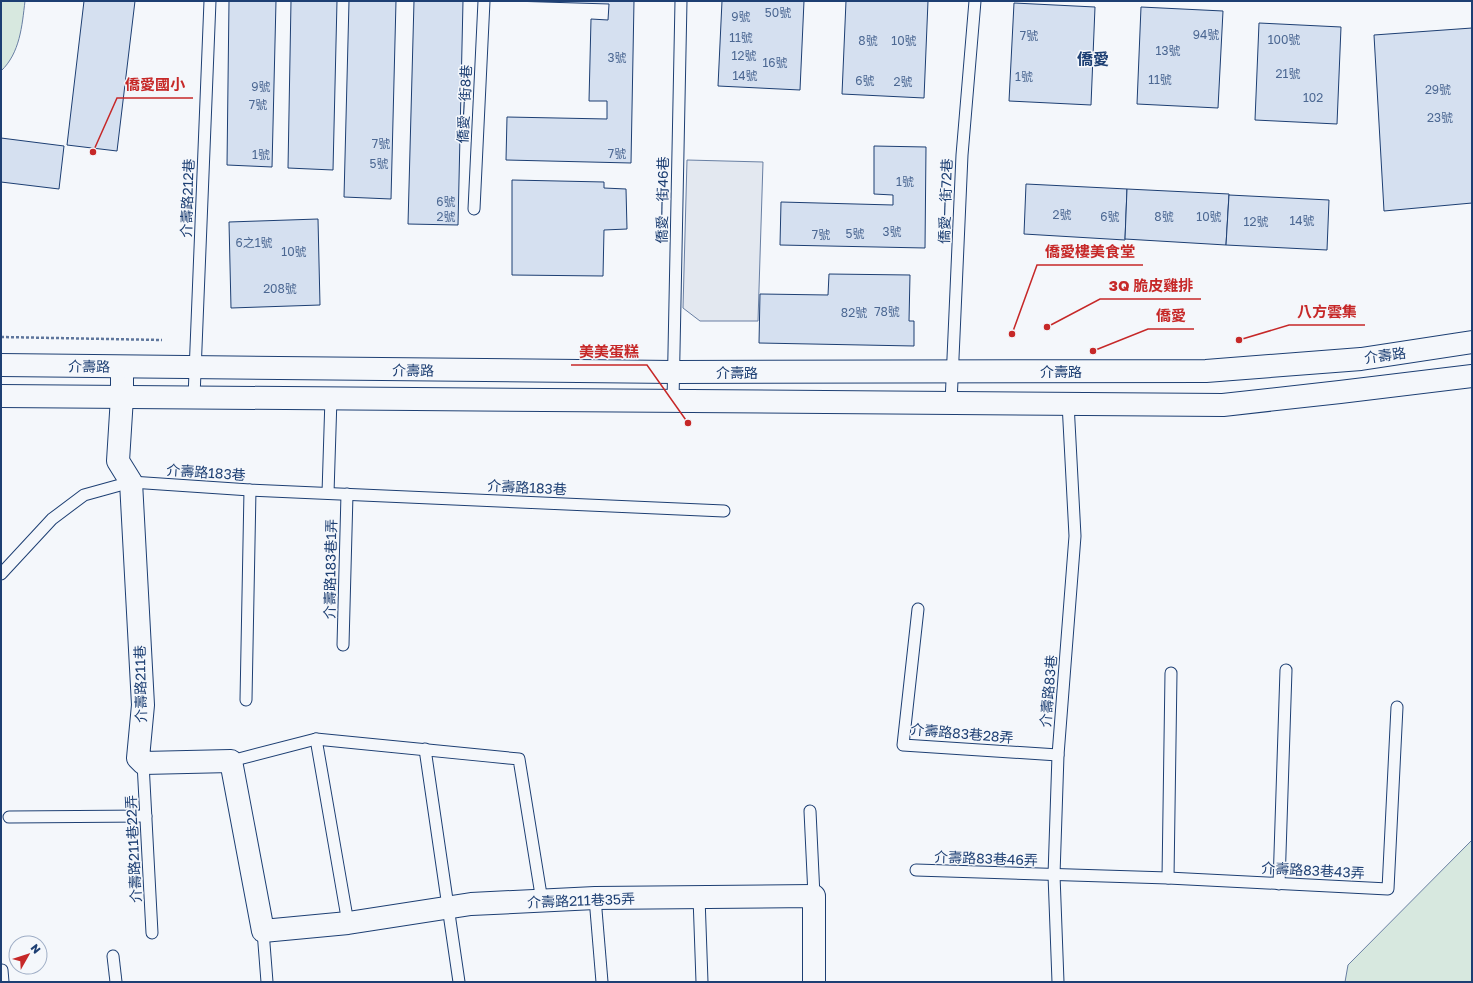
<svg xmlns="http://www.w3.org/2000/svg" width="1473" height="983" viewBox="0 0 1473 983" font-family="'Golos Text','Noto Sans TC',sans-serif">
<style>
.green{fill:#d7e8df;stroke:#687fa3}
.parking{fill:#e3e8f0;stroke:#687fa3}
.building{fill:#d5e0f0;stroke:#1d3f73}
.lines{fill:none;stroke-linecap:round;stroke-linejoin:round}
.service-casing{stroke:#1d3f73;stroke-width:13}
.minor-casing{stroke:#1d3f73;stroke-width:24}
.primary-casing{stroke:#1d3f73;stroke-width:24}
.path{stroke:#5e769c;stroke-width:2.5;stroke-dasharray:3 2;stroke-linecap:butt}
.service{stroke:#f4f7fb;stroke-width:11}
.minor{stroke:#f4f7fb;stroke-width:22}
.primary{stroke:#f4f7fb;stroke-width:22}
.labels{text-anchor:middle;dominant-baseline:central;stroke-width:3;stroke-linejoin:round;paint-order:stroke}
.number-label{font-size:12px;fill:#4b6792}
.street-label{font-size:14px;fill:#1d3f73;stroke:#f4f7fb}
.quarter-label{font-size:16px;font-weight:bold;fill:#1d3f73;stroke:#f4f7fb}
.leader{fill:none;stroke:#c62828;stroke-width:1.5}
.callout-dot{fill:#c62828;stroke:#f4f7fb;stroke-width:1.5}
.callout-label{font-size:15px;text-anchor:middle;font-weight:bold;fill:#c62828;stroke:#f4f7fb;stroke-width:3;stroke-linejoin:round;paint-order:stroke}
</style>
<rect width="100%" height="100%" fill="#f4f7fb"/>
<g class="green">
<path d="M 1,1 L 25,1 C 22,26 20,53 1,71 Z"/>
<polygon points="1472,840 1472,982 1345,982 1348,965"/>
</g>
<polygon class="parking" points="687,160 763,162 758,321 700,321 683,308"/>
<g class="building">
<polygon points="84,1 135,1 117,151 67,145"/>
<polygon points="229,1 276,1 272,167 227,165"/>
<polygon points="291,1 337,1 333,170 288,168"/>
<polygon points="349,1 396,1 391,199 344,197"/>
<polygon points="414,1 463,1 458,225 408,224"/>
<polygon points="511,1 634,1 631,163 506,160 507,117 607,119 607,101 589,101 591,19 608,20 609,4"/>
<polygon points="722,1 804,1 800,90 718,86"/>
<polygon points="846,1 928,1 924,98 842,94"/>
<polygon points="1014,3 1095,7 1091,105 1009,101"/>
<polygon points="1141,7 1223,11 1218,108 1137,104"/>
<polygon points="1259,23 1341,27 1337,124 1255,120"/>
<polygon points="1472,28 1472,203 1384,211 1374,35"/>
<polygon points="1,138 64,146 59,189 1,182"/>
<polygon points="874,146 926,147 925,248 780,245 781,202 893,205 893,195 874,194"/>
<polygon points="512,180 604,182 604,188 626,189 627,229 604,230 603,276 512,275"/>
<polygon points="1026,184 1127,189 1125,240 1024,234"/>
<polygon points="1127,189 1229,194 1226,245 1125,239"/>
<polygon points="1229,195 1329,200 1327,250 1226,245"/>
<polygon points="318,219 320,305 231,308 229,222"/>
<polygon points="829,274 910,275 909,321 914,321 914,346 759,343 760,294 828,295"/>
</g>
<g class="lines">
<defs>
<g id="service">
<polyline points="474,209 484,1"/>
<polyline points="194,397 210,1"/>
<polyline points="673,401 681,1"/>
<polyline points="951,403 962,155 975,1"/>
<polyline points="328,493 331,398"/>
<polyline points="1,574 52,519 84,495 131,482 250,490 724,511"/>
<polyline points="918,609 903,745 1058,755"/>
<polyline points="343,645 347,494"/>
<polyline points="246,700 250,490"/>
<polyline points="316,739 348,923"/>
<polyline points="425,749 459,982"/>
<polyline points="231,761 316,739 519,759 542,901"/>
<polyline points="143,763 152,933"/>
<polyline points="810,811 814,896"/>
<polyline points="9,817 146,816"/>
<polyline points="916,870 1168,878 1388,889 1397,707"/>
<polyline points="1168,878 1171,673"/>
<polyline points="1279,884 1286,670"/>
<polyline points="699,897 702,982"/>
<polyline points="595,898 602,982"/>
<polyline points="263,931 267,982"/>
<polyline points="113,956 116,982"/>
<polyline points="2,970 3,982"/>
<polyline points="1058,982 1054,875 1058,755 1075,536 1068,403"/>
</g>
<polyline id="minor" points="122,367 122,397 118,461 131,482 143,705 138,758 143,763 231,761 263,931 348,923 471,904 595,898 814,896 814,982"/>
<g id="primary">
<polyline points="1,365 673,372 1206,371 1361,359 1472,342"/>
<polyline points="1,396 1223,405 1340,392 1472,376"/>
</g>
</defs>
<use href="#service" class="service-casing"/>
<use href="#minor" class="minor-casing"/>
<use href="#primary" class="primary-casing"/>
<polyline class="path" points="1,337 162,340"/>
<use href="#service" class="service"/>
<use href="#minor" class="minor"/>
<use href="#primary" class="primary"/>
</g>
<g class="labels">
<g class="number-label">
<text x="778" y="12">50號</text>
<text x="741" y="16">9號</text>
<text x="1206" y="34">94號</text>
<text x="1029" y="35">7號</text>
<text x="741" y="37">11號</text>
<text x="1284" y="39">100號</text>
<text x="868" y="40">8號</text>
<text x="904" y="40">10號</text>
<text x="1168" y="50">13號</text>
<text x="744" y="55">12號</text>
<text x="617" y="57">3號</text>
<text x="775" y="62">16號</text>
<text x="1288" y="73">21號</text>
<text x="745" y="75">14號</text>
<text x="1024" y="76">1號</text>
<text x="1160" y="79">11號</text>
<text x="865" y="80">6號</text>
<text x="903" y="81">2號</text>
<text x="261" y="86">9號</text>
<text x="1438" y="89">29號</text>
<text x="1313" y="97">102</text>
<text x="258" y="104">7號</text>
<text x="1440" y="117">23號</text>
<text x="381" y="143">7號</text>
<text x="617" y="153">7號</text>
<text x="261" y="154">1號</text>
<text x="379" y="163">5號</text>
<text x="905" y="181">1號</text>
<text x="446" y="201">6號</text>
<text x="1062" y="214">2號</text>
<text x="446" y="216">2號</text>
<text x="1110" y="216">6號</text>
<text x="1164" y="216">8號</text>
<text x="1209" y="216">10號</text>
<text x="1302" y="220">14號</text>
<text x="1256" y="221">12號</text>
<text x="892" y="231">3號</text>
<text x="855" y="233">5號</text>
<text x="821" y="234">7號</text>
<text x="254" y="242">6之1號</text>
<text x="294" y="251">10號</text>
<text x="280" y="288">208號</text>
<text x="887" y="311">78號</text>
<text x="854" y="312">82號</text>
</g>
<g class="street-label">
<text transform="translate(464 104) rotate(-87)">僑愛一街8巷</text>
<text transform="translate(187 198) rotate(-88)">介壽路212巷</text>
<text transform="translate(662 200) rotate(-89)">僑愛一街46巷</text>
<text transform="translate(945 201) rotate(-88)">僑愛一街72巷</text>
<text transform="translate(1385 355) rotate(-8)">介壽路</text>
<text transform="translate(89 366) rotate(1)">介壽路</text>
<text transform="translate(413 370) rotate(1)">介壽路</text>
<text x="1061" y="371">介壽路</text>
<text x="737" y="372">介壽路</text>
<text transform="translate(206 472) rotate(4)">介壽路183巷</text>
<text transform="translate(527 487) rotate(3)">介壽路183巷</text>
<text transform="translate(330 569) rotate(-89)">介壽路183巷1弄</text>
<text transform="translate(140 684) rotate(-91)">介壽路211巷</text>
<text transform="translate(1048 691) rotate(-85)">介壽路83巷</text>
<text transform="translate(962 733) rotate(5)">介壽路83巷28弄</text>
<text transform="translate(133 849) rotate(-93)">介壽路211巷22弄</text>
<text transform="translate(986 858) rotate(2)">介壽路83巷46弄</text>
<text transform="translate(1313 870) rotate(3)">介壽路83巷43弄</text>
<text transform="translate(581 900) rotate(-2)">介壽路211巷35弄</text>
</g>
<g class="quarter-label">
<text x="1093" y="59">僑愛</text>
</g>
</g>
<path class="leader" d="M93 152L117 98H193M1012 334L1037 265H1143M1047 327L1100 299H1201M1239 340L1289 325H1365M1093 351L1148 329H1194M688 423L647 365H571"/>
<g class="callout-dot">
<circle cx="93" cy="152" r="4"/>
<circle cx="1012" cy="334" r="4"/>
<circle cx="1047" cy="327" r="4"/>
<circle cx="1239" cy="340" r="4"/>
<circle cx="1093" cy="351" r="4"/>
<circle cx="688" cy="423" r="4"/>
</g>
<g class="callout-label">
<text x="155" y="90">僑愛國小</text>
<text x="1090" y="257">僑愛樓美食堂</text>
<text x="1151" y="291">3Q 脆皮雞排</text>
<text x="1327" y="317">八方雲集</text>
<text x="1171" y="321">僑愛</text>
<text x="609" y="357">美美蛋糕</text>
</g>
<rect width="1473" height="983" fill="none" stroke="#1d3f73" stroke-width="4"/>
<g transform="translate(28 955) rotate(51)"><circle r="19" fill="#f4f7fb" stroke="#9eadc5"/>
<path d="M0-3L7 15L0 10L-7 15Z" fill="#c62828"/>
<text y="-6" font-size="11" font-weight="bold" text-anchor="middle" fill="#1d3f73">N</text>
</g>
</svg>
